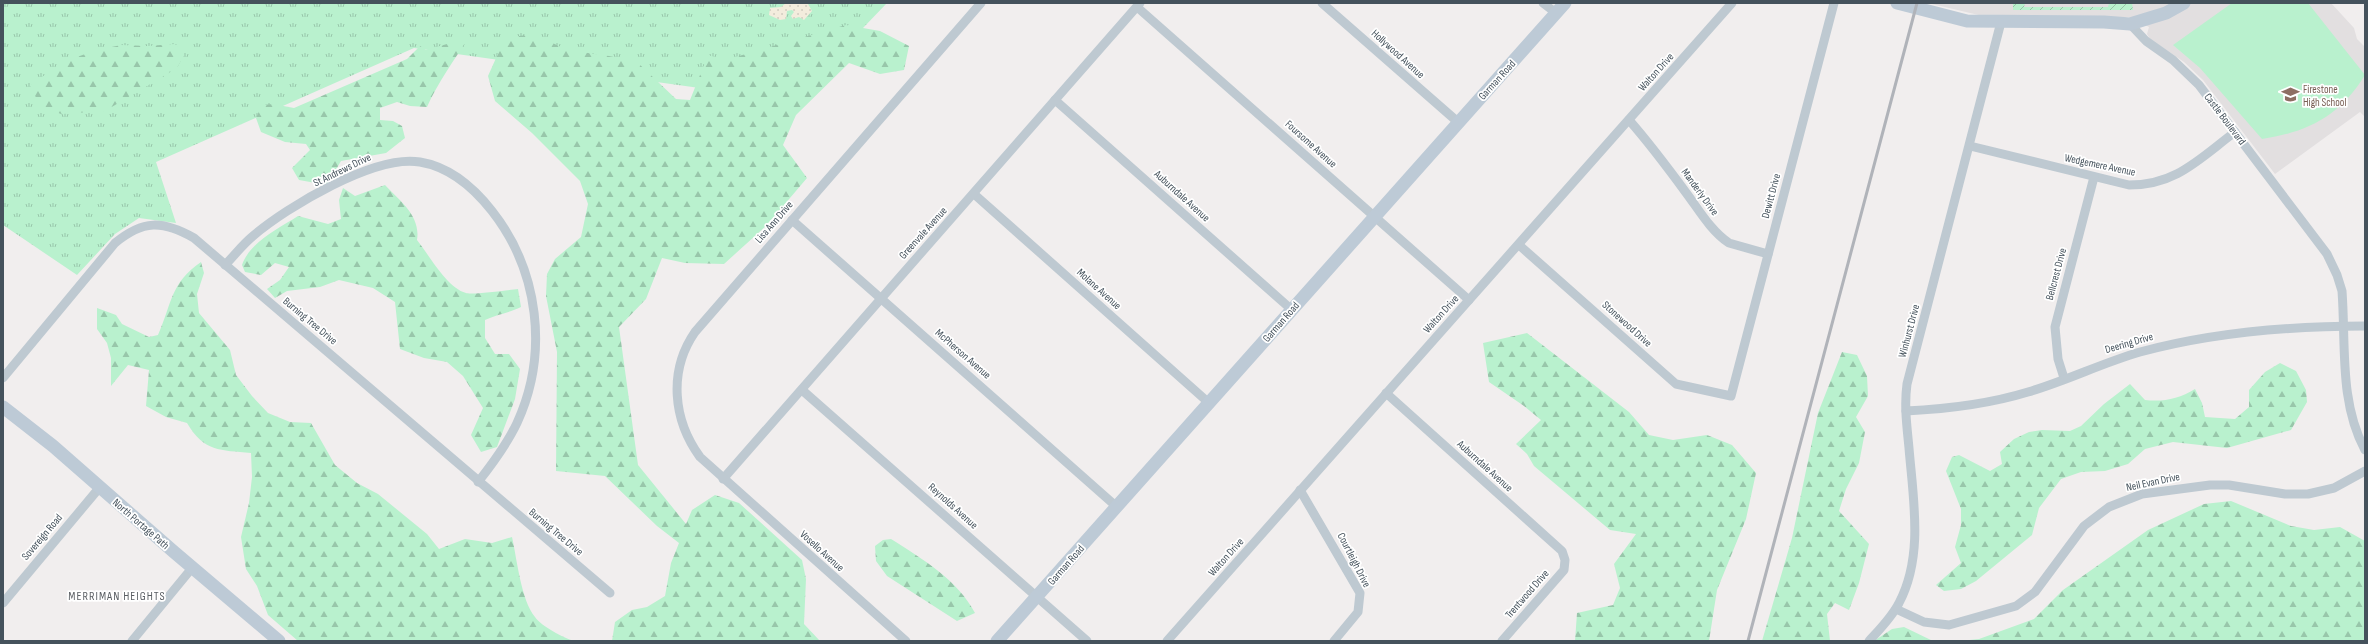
<svg xmlns="http://www.w3.org/2000/svg" width="2368" height="644" viewBox="0 0 2368 644" font-family="'Sofia Sans Condensed',sans-serif">
<style>
.education{fill:#e2dfe0}
.grass{fill:url(#grass-tufts)}
.forest{fill:url(#forest-firs)}
.sand{fill:url(#sand-dots)}
.garden{fill:url(#garden-furrows)}
.pitch{fill:#b9f1ce}
.lines{fill:none;stroke-linecap:round;stroke-linejoin:round}
.street{stroke:#bec9d1;stroke-width:9}
.secondary{stroke:#bdcad6;stroke-width:13}
.rail{stroke:#b0b3b9;stroke-width:3}
.labels{text-anchor:middle;dominant-baseline:central;stroke-width:3.5;stroke-linejoin:round;paint-order:stroke}
.street-label{font-size:11px;fill:#45525c;stroke:#fff}
.education-label{font-size:11px;fill:#785e54;stroke:#fff;text-anchor:start}
.neighbourhood-label{font-size:12px;letter-spacing:1px;fill:#5a5e63;stroke:#fff}
</style>
<defs>
<pattern id="grass-tufts" width="24" height="20" patternUnits="userSpaceOnUse"><rect width="24" height="20" fill="#b9f1ce"/><path d="M3 7l-1-3M5 7V3M7 7l1-3M15 17l-1-3M17 17v-4M19 17l1-3" fill="none" stroke="#98c6aa"/></pattern>
<pattern id="forest-firs" width="22" height="20" patternUnits="userSpaceOnUse"><rect width="22" height="20" fill="#b9f1ce"/><path d="M5 1l3.5 6h-7zM16 11l3.5 6h-7z" fill="#98c6aa"/></pattern>
<pattern id="sand-dots" width="8" height="8" patternUnits="userSpaceOnUse"><rect width="8" height="8" fill="#f3ecdd"/><path d="M2 2h.1M6 6h.1" fill="none" stroke="#d2ccc0" stroke-width="1.8" stroke-linecap="round"/></pattern>
<pattern id="garden-furrows" width="10" height="10" patternUnits="userSpaceOnUse"><rect width="10" height="10" fill="#b9f1ce"/><path d="M-1 1l2-2M0 10L10 0M9 11l2-2" fill="none" stroke="#98c6aa"/></pattern>
</defs>
<rect width="100%" height="100%" fill="#f1eeee"/>
<polygon class="education" points="1928,3 2331,3 2354,28 2357,39 2365,47 2365,117 2360,112 2275,174 2203,80 2184,62 2150,39 2147,34 2149,27 2130,17 1987,17"/>
<polygon class="grass" points="3,3 887,3 793,101 414,48 156,162 176,223 139,218 115,234 77,275 3,225"/>
<g class="forest">
<polygon points="846,25 880,31 909,46 904,70 880,74 849,63 796,115 783,145 807,178 767,225 724,264 685,263 662,258 646,299 619,327 638,465 686,524 692,510 715,495 739,503 802,560 806,579 804,624 820,641 612,641 615,622 632,610 647,607 665,596 671,563 679,543 657,526 605,476 556,471 557,352 546,296 547,274 555,259 581,237 588,204 580,181 532,133 495,101 488,76 505,38 534,34 567,50 609,56 637,62 676,99 690,100 708,55 725,60"/>
<path d="M 468,38 C 454,61 438,82 427,107 L 410,106 L 397,102 L 380,108 L 380,120 L 393,121 L 402,126 L 405,138 L 386,153 L 341,161 L 327,185 L 299,180 L 292,168 L 310,150 L 306,144 L 285,142 L 261,132 L 256,118 L 262,105 L 273,104 L 294,108 L 407,59 L 420,46 L 426,50 Z"/>
<polygon points="175,44 184,55 177,68 105,111 61,114 46,108 35,96 30,85 64,62 93,51 121,45 147,46"/>
<path d="M 385,185 C 400,201 421,216 417,240 C 429,255 447,288 466,293 C 471,295 509,290 518,289 L 521,307 C 509,313 497,314 485,320 L 485,338 L 495,354 L 509,354 L 520,369 L 515,399 L 497,447 L 481,452 L 471,435 L 483,408 L 463,376 L 447,362 L 424,358 L 400,349 L 395,302 L 373,288 L 339,280 L 320,287 L 287,291 L 275,298 L 267,289 L 280,280 L 289,267 L 275,263 L 261,275 L 245,272 L 242,265 C 250,242 278,229 298,216 L 328,224 L 341,219 L 339,200 L 343,188 L 355,196 Z"/>
<path d="M 201,262 L 204,273 L 197,294 L 199,313 L 230,350 L 236,375 L 252,396 L 268,413 L 290,422 L 311,423 L 335,465 L 357,483 L 378,494 L 427,534 L 439,549 L 465,539 L 492,543 L 512,537 C 517,559 521,600 535,617 C 541,626 564,638 574,641 L 298,641 L 268,615 L 257,586 L 246,569 L 241,537 L 249,503 L 252,477 L 251,453 C 220,450 204,452 187,423 L 166,417 L 146,406 L 149,370 L 128,365 L 111,386 L 111,358 L 107,343 L 97,329 L 97,308 L 116,315 L 122,324 L 149,337 L 158,335 C 172,304 170,283 201,262 Z"/>
<polygon points="1527,333 1629,412 1649,435 1673,440 1707,435 1732,445 1756,473 1746,519 1717,590 1709,641 1575,641 1577,613 1613,605 1620,588 1614,564 1636,534 1610,530 1534,466 1527,454 1516,444 1541,420 1524,406 1489,382 1483,343"/>
<polygon points="1842,352 1857,355 1867,376 1868,396 1856,417 1865,432 1859,463 1846,489 1839,511 1869,544 1859,583 1849,610 1835,603 1827,614 1830,641 1762,641 1792,538 1818,413"/>
<path d="M 2280,363 L 2296,371 L 2306,390 L 2307,402 L 2291,430 L 2227,448 L 2173,442 L 2145,449 L 2128,464 L 2105,471 L 2081,472 L 2061,479 L 2039,508 L 2032,535 L 1976,581 L 1961,589 L 1944,591 L 1936,585 L 1961,563 L 1955,547 L 1961,525 L 1961,509 L 1946,471 L 1952,457 L 1959,455 L 1990,471 L 2002,464 L 2000,452 L 2014,439 L 2029,432 L 2042,430 L 2070,431 L 2081,426 L 2104,404 L 2130,384 L 2145,400 C 2163,402 2179,399 2195,389 L 2202,403 L 2205,417 L 2235,419 L 2249,407 L 2249,390 L 2265,372 Z"/>
<polygon points="2231,501 2291,526 2314,530 2340,527 2365,541 2365,641 1960,641 1979,639 2034,619 2063,590 2148,530 2204,504"/>
<path d="M 891,539 C 921,558 958,580 975,613 L 957,621 L 887,576 L 876,561 L 875,546 L 883,540 Z"/>
<polygon points="1904,627 1933,641 1874,641 1892,629"/>
</g>
<polygon class="sand" points="786,3 808,4 812,11 804,20 799,17 793,19 791,16 794,12 792,10 787,11 786,19 780,20 769,15 770,8 781,7"/>
<polygon class="garden" points="2013,3 2025,3 2024,7 2108,7 2109,3 2132,3 2133,10 2013,10"/>
<path class="pitch" d="M 2232,3 L 2308,3 L 2365,75 C 2340,116 2308,132 2262,139 L 2200,68 L 2173,45 Z"/>
<g class="lines">
<g class="street">
<polyline points="1322,3 1459,123"/>
<polyline points="1543,3 1556,13"/>
<polyline points="1137,7 1469,300"/>
<path d="M 2130,24 L 2146,41 L 2173,60 L 2199,85 L 2327,254 L 2337,275 L 2342,291 C 2346,344 2339,402 2365,450"/>
<polyline points="1055,100 1292,310"/>
<path d="M 1629,120 C 1650,144 1668,168 1687,194 C 1699,210 1711,231 1729,243 L 1768,254"/>
<path d="M 1970,146 L 2129,185 C 2176,185 2199,159 2235,132"/>
<polyline points="974,194 1209,403"/>
<polyline points="792,220 1117,507"/>
<polyline points="1519,245 1676,384 1731,396 1834,3"/>
<path d="M 225,265 C 234,256 242,245 253,236 C 287,207 375,154 420,162 C 450,167 474,188 492,211 C 539,271 549,353 517,423 C 507,444 493,463 478,482"/>
<path d="M 3,378 L 115,243 C 143,220 162,220 194,238 L 610,593"/>
<polyline points="2064,378 2058,359 2055,327 2094,177"/>
<polyline points="802,390 1087,641"/>
<polyline points="1386,393 1562,551 1565,560 1564,570 1502,641"/>
<path d="M 1906,411 C 1947,409 1989,404 2028,392 C 2066,381 2102,363 2140,352 C 2214,332 2289,326 2365,326"/>
<polyline points="723,479 1140,3"/>
<polyline points="1300,490 1360,593 1358,612 1334,641"/>
<polyline points="3,603 100,487"/>
<polyline points="1896,609 1924,622 1949,625 2016,606 2035,592 2084,526 2109,507 2142,494 2210,485 2229,485 2285,494 2308,494 2334,488 2365,471"/>
<polyline points="132,641 192,568"/>
<path d="M 906,641 L 700,457 C 673,420 668,371 695,332 L 981,3"/>
<polyline points="1167,641 1732,3"/>
<path d="M 1869,641 C 1880,629 1892,617 1899,603 C 1924,556 1913,498 1909,448 C 1907,427 1904,406 1907,384 L 2001,22"/>
</g>
<g class="secondary">
<polyline points="1897,3 1967,21 2104,22 2130,24 2166,13 2184,3"/>
<polyline points="3,407 53,446 174,552 279,641"/>
<polyline points="997,641 1565,3"/>
</g>
<polyline class="rail" points="1748,641 1917,3"/>
</g>
<defs>
<symbol id="school-bare" viewBox="-9 -9 18 18"><path d="M0-5L7-2L0 1L-7-2ZM-4 1L0 2.5L4 1V4Q0 6-4 4Z" fill="#8d6e63" stroke="#fff" stroke-width="2.5" paint-order="stroke"/></symbol>
</defs>
<g fill-rule="evenodd">
<use href="#school-bare" x="2278" y="82" width="25" height="25"/>
</g>
<g class="labels">
<g class="street-label">
<text transform="translate(1398 54) rotate(42)">Hollywood Avenue</text>
<text transform="translate(1656 72) rotate(-48)">Walton Drive</text>
<text transform="translate(1497 80) rotate(-48)">Garman Road</text>
<text transform="translate(2225 119) rotate(53)">Castle Boulevard</text>
<text transform="translate(1311 144) rotate(42)">Foursome Avenue</text>
<text transform="translate(2100 165) rotate(12)">Wedgemere Avenue</text>
<text transform="translate(342 170) rotate(-26)">St Andrews Drive</text>
<text transform="translate(1700 192) rotate(54)">Manderly Drive</text>
<text transform="translate(1182 196) rotate(42)">Auburndale Avenue</text>
<text transform="translate(1771 196) rotate(-75)">Dewitt Drive</text>
<text transform="translate(774 222) rotate(-49)">Lisa Ann Drive</text>
<text transform="translate(923 233) rotate(-48)">Greenvale Avenue</text>
<text transform="translate(2056 274) rotate(-75)">Bellcrest Drive</text>
<text transform="translate(1099 289) rotate(42)">Molane Avenue</text>
<text transform="translate(1441 314) rotate(-48)">Walton Drive</text>
<text transform="translate(310 321) rotate(40)">Burning Tree Drive</text>
<text transform="translate(1281 322) rotate(-49)">Garman Road</text>
<text transform="translate(1627 324) rotate(42)">Stonewood Drive</text>
<text transform="translate(1909 331) rotate(-75)">Winhurst Drive</text>
<text transform="translate(2129 343) rotate(-16)">Deering Drive</text>
<text transform="translate(963 354) rotate(41)">McPherson Avenue</text>
<text transform="translate(1485 466) rotate(42)">Auburndale Avenue</text>
<text transform="translate(2153 482) rotate(-12)">Neil Evan Drive</text>
<text transform="translate(953 506) rotate(42)">Reynolds Avenue</text>
<text transform="translate(141 524) rotate(41)">North Portage Path</text>
<text transform="translate(556 532) rotate(40)">Burning Tree Drive</text>
<text transform="translate(42 537) rotate(-50)">Sovereign Road</text>
<text transform="translate(822 551) rotate(42)">Vosello Avenue</text>
<text transform="translate(1226 557) rotate(-48)">Walton Drive</text>
<text transform="translate(1354 560) rotate(63)">Courtleigh Drive</text>
<text transform="translate(1066 565) rotate(-49)">Garman Road</text>
<text transform="translate(1527 594) rotate(-49)">Trentwood Drive</text>
</g>
<g class="education-label">
<text x="2303" y="89">Firestone<tspan x="2303" dy="13">High School</tspan></text>
</g>
<g class="neighbourhood-label">
<text x="117" y="596">MERRIMAN HEIGHTS</text>
</g>
</g>
<rect width="2368" height="644" fill="none" stroke="#45525c" stroke-width="8"/>
</svg>
